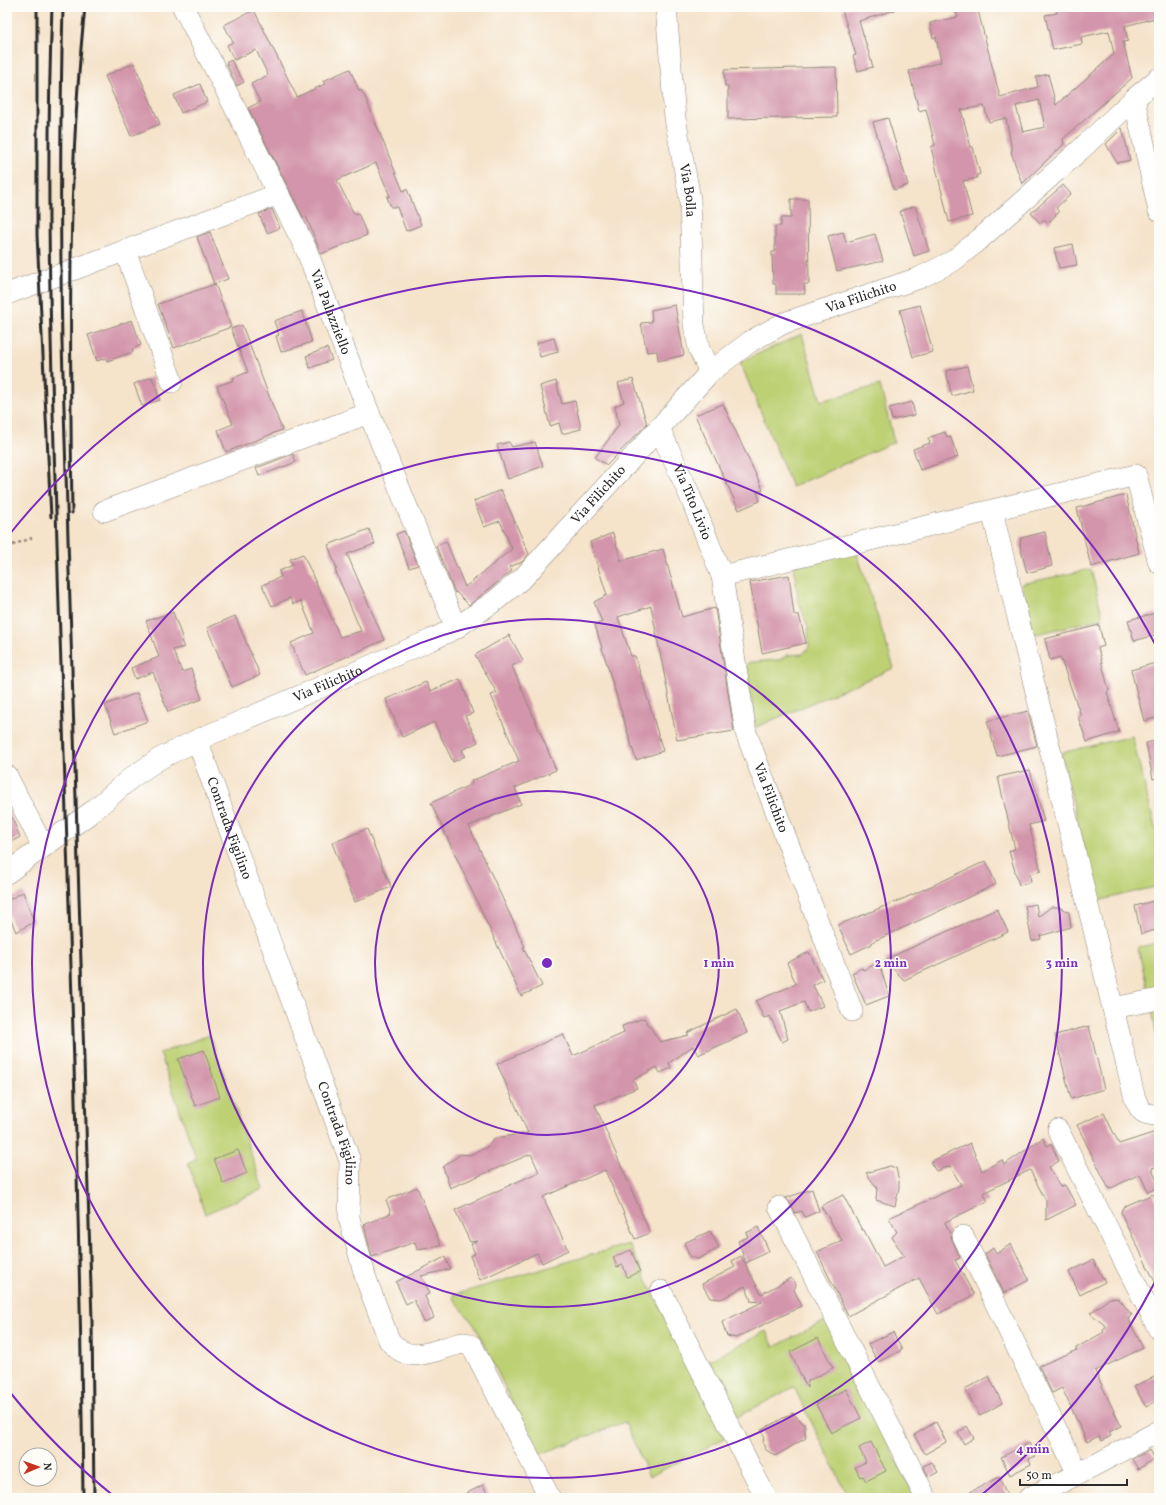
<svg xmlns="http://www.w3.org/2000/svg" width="1166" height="1505" viewBox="0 0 1166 1505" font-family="Vollkorn,serif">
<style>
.green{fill:#bdd073;stroke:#747e4f}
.building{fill:#d395ab;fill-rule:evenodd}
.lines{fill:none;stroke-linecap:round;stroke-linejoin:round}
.minor-casing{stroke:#90877a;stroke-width:22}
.path{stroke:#90877a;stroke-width:2.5;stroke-dasharray:3 3;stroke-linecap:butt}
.minor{stroke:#fff;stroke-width:21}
.rail{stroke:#2b2b2b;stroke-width:3}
.ring{fill:none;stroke:#7b2cbf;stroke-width:2}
.labels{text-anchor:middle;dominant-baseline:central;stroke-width:3.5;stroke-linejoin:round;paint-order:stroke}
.street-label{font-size:14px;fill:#2b2b2b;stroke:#fdfcf7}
.centre{fill:#7b2cbf;stroke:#fdfcf7;stroke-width:2}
.ring-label{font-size:12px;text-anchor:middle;font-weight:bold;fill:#7b2cbf;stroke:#fdfcf7;stroke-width:3.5;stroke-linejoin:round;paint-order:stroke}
</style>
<rect width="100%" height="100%" fill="#fdfcf7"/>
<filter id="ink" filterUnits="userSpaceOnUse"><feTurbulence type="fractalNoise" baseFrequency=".025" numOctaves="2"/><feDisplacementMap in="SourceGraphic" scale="8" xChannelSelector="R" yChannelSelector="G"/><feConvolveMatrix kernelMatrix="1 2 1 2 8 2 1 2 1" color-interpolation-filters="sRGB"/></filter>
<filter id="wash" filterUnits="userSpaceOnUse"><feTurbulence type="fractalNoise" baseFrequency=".012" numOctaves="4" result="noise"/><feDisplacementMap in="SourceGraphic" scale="16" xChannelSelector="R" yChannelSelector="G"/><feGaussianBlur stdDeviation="0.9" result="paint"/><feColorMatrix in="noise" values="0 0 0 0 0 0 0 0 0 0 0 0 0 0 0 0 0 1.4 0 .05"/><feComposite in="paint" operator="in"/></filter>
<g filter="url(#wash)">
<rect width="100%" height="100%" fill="#f5e3ca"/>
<g class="green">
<polygon points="802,334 821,401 880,385 894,442 792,487 740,362"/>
<polygon points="856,550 894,668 756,727 746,665 750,662 779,660 788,655 803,654 809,647 808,627 798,600 794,566"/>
<polygon points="1091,569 1103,618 1033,635 1021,584"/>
<polygon points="1132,736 1159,843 1159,886 1097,901 1061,753"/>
<polygon points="1159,943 1159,994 1149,996 1138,947"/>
<polygon points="1159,1005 1159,1047 1151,1006"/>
<polygon points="210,1035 263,1189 205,1214 188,1163 196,1160 195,1155 160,1053"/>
<polygon points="629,1244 725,1438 649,1477 625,1422 538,1455 475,1326 453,1298 453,1295"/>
<polygon points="827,1320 915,1498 849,1498 794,1387 735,1418 706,1362 766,1331 774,1347"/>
</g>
<g id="blocks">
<g class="building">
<polygon points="851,7 895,7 895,10 859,21 873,67 858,71 853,56 856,55 842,10"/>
<path d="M 965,7 L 977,7 L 1000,97 L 1038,87 L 1036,77 L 1048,74 L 1056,105 L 1114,54 L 1109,31 L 1081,37 L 1082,44 L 1053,50 L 1045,15 L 1057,13 L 1056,7 L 1159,7 L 1159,17 L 1125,26 L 1128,41 L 1123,42 L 1132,78 L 1063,139 L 1064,144 L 1022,184 L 1011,152 L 1012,151 L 1006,118 L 989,122 L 984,106 L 961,110 L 971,147 L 973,147 L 980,174 L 977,175 L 977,178 L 963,181 L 972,216 L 949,222 L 931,147 L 935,145 L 926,109 L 919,111 L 909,71 L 941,62 L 936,37 L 933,38 L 930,23 L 958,17 L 955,10 ZM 1039,100 L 1045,127 L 1023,132 L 1016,106 Z"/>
<polygon points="254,10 297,97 325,84 323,81 350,69 359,91 361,90 366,99 403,191 407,189 421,225 406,231 397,207 391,207 387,197 390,196 376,163 337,180 354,214 358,213 367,235 321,254 306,216 303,217 248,108 260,102 251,84 268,75 256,50 234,60 227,45 233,42 224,25"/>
<polygon points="231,60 244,82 237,86 226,63"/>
<polygon points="134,63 160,124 131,136 105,76"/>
<polygon points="836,67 837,117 728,119 728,86 725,86 724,70"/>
<polygon points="200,84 207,102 181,113 174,95"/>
<polygon points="888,118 908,185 894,190 873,122"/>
<polygon points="1122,128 1130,160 1117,163 1106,144"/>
<polygon points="1063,185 1071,194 1056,208 1059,212 1048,223 1044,219 1040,223 1031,213"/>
<polygon points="791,199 808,199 809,284 804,284 805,294 776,294 776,284 773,284 772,252 775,252 775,226 781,226 781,218 791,218"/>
<polygon points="915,206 929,251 914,256 900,211"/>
<polygon points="272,209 280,228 267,233 259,214"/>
<polygon points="210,232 228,279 214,284 197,237"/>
<polygon points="843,232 846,242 875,234 883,261 837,271 828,236"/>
<polygon points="1073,244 1077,265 1059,268 1054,248"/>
<polygon points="215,284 231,327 174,348 158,304"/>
<polygon points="675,305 684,355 658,361 657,351 647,352 641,323 652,322 651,310"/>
<polygon points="920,305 933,352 913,357 900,310"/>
<polygon points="302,311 312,342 281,352 276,336 279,335 274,321"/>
<polygon points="132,320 141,345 132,349 133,352 107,361 106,358 97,361 88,335"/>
<polygon points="242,325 282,430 226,452 218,430 233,424 217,386 234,380 233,378 248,372 231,329"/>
<polygon points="554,338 558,352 540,357 537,343"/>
<polygon points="327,348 332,360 310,368 306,356"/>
<polygon points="967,366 973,390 952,396 946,371"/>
<polygon points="152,377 160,400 142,406 134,384"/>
<polygon points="633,379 647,424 607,465 595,458 619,425 615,406 624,402 618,383"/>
<polygon points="556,381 562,404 575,401 581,429 562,434 559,423 550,426 540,386"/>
<polygon points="912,402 915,415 892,420 889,408"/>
<polygon points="723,404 763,490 757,492 760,501 739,510 695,415"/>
<polygon points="945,432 947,437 950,436 958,457 920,470 913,449 930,443 928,438"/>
<polygon points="509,442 512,447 535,442 543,466 508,479 497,445"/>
<polygon points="293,454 296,462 259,476 256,468"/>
<polygon points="501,490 529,554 522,562 509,567 512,571 469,605 456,592 455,593 436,546 446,541 465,587 512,549 500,521 484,527 474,501"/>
<polygon points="1126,495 1139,553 1091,567 1077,508"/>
<polygon points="369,529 375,544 347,554 384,640 305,675 291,643 314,633 301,601 293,604 290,598 272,606 262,585 281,577 279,571 293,565 290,559 303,554 340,637 361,631 335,570 337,569 328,545"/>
<polygon points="404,531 418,565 409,568 396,534"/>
<polygon points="1045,532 1052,566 1027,573 1020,546 1021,538"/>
<polygon points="613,533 621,561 663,549 682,617 715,608 734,731 677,740 651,606 618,617 631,656 635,656 663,751 636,760 595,625 602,622 594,602 607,595 590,542"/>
<polygon points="789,575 794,615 799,615 806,643 762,653 750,582"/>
<polygon points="173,612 183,640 181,641 184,647 173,650 182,672 191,669 202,699 168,712 153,672 135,679 131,668 159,657 146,621"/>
<polygon points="1156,613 1159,623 1159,634 1134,641 1128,620"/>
<polygon points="235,616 260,675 232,687 207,628"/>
<polygon points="1099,625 1104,646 1098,648 1109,691 1107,692 1119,732 1087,742 1078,717 1081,716 1060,657 1050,660 1045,639"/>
<polygon points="509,635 523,660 512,666 556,770 515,788 521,804 469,826 525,947 523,947 542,986 521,996 431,803 472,784 471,781 519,761 491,695 497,693 475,655"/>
<polygon points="1159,662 1159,717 1144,721 1131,670"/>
<polygon points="460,679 473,713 465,716 478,742 462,750 465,756 453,762 434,722 402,737 386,699 426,682 430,691"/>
<polygon points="137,693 148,721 115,733 105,705"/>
<polygon points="1028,711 1037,746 997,756 987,721"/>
<polygon points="1159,740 1159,778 1153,779 1146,743"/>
<polygon points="1030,770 1044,821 1029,825 1041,871 1030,874 1031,882 1019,885 1009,851 1015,849 998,777"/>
<polygon points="7,806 20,837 7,844"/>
<polygon points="367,829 391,887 355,902 332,843"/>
<polygon points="986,861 996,884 931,915 872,942 872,944 851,954 838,925 905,898"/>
<polygon points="23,892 34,922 16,932 7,911 7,901"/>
<polygon points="1153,901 1159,929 1141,934 1135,906"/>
<polygon points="1036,904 1038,917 1051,907 1059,907 1069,912 1071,927 1040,936 1041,939 1032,941 1025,906"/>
<polygon points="997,909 1008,932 928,969 904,980 884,960"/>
<polygon points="809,952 823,980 813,985 823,1006 808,1012 804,1002 780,1011 788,1039 782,1042 770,1016 764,1018 756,1001 796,984 787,963"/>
<polygon points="879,963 889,996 866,1005 852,973 862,968 863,970"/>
<polygon points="737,1009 747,1033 698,1055 693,1046 669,1063 671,1068 660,1073 657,1067 633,1080 637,1088 595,1105 650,1233 635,1239 605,1170 543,1197 568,1250 542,1263 537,1253 480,1280 470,1256 475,1254 471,1244 478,1241 470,1242 455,1210 539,1172 531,1154 450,1188 443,1167 461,1154 470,1155 487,1147 495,1138 528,1133 497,1064 563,1034 573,1056 624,1033 622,1026 644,1018 660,1042 689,1035 687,1033"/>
<polygon points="1089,1026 1104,1089 1071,1099 1055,1035"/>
<polygon points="204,1050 220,1097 195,1106 178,1059"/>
<polygon points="1104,1113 1119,1144 1159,1131 1159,1166 1152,1168 1159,1187 1148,1192 1140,1174 1109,1189 1077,1125"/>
<polygon points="1043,1138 1047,1146 1051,1144 1059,1161 1049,1167 1060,1186 1065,1185 1076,1205 1046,1220 1046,1201 1030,1170 983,1193 988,1201 945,1222 960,1258 955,1260 974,1295 938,1314 919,1278 848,1316 817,1252 842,1240 821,1206 843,1195 862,1230 864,1230 883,1267 904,1256 892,1237 897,1232 889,1218 961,1185 950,1166 936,1171 930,1162 970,1143 982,1171 1002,1160 1004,1165"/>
<polygon points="238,1150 247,1173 223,1183 214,1159"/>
<polygon points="890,1166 896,1168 899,1181 899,1188 895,1206 876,1200 877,1188 866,1173"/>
<polygon points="417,1187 441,1246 417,1250 415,1242 372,1257 364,1225 391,1213 386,1200"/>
<polygon points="812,1189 819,1211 805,1217 802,1211 795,1213 786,1198"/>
<polygon points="1153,1194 1159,1205 1159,1290 1129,1229 1128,1229 1121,1212 1123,1207"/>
<polygon points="758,1227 769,1251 746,1263 738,1241 748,1237 746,1233"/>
<polygon points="710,1231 719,1248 698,1259 690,1257 684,1243"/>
<polygon points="1011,1244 1029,1280 1004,1293 985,1254 993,1248 996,1254"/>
<polygon points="631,1250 640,1272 627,1277 623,1265 617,1267 613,1257"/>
<polygon points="741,1256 761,1294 791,1278 796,1285 794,1290 802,1306 736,1338 727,1336 722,1322 762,1302 750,1301 751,1300 745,1286 721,1299 710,1298 702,1284 735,1267 732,1261"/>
<polygon points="445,1257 450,1269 421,1276 430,1293 425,1296 434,1318 424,1322 414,1300 406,1304 396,1282"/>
<polygon points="1093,1260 1105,1282 1080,1295 1069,1272"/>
<polygon points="1110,1298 1119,1299 1132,1315 1128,1318 1143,1348 1095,1371 1121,1426 1109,1432 1111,1436 1101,1441 1099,1436 1087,1442 1062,1388 1052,1393 1039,1366 1077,1350 1076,1348 1104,1332 1103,1330 1107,1327 1090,1313"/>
<polygon points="893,1332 902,1350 878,1362 868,1344"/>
<polygon points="818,1338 833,1368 808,1381 807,1388 790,1352"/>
<polygon points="1159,1375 1159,1400 1146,1407 1134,1386"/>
<polygon points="989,1376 1002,1403 980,1416 965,1389"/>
<polygon points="846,1389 861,1418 831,1433 816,1404"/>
<polygon points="793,1413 805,1425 805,1434 806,1438 775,1456 765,1449 763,1443 764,1436 761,1430"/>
<polygon points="936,1422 946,1442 925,1454 914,1435"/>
<polygon points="967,1426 974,1438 964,1444 958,1433"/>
<polygon points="871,1442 886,1471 866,1481 863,1476 860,1477 855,1467 866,1462 859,1448"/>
<polygon points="1029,1443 1036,1456 1029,1459 1031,1464 1010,1475 1001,1457"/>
<polygon points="1150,1450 1155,1459 1138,1469 1132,1459"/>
<polygon points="932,1462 938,1472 929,1477 923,1466"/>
<polygon points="999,1477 1007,1495 1001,1498 959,1498"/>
<polygon points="483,1485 489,1498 457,1498"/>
</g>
</g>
</g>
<g filter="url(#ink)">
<use href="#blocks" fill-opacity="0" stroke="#90877a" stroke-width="1"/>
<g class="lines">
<defs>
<g id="minor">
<path id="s1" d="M 183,7 L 234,106 L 306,249 L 369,413 L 456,628"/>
<path id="s2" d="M 666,7 L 675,118 L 690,199 L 694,325 L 699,349 L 710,372"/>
<polyline points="1134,99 1159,211"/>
<polyline points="125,250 172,382"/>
<polyline points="7,294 279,194"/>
<path id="s3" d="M 659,428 L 688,491 L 722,576 L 746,733 L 852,1011"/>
<polyline points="104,511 369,413"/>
<path d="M 992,511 L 1135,1099 C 1142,1113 1143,1115 1159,1115"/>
<polyline points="722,576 1136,475 1159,563"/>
<path id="s4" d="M 197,740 L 350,1161 L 349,1218 L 366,1279 L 389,1340 C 408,1366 432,1351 458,1344 L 465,1343 L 472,1346 L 550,1498"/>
<polyline points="7,776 43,847"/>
<path id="s5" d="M 7,873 L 93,811 L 131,778 L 159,759 L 197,740 L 431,640 L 456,628 L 496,600 L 524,577 L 710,372 L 751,341 L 784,323 L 919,278 L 953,261 L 980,239 L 1079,151 L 1134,99 L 1159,78"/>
<polyline points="1113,1008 1159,999"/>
<polyline points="1058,1130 1159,1330"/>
<polyline points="779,1207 926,1498"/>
<polyline points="963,1236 1078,1474"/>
<polyline points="661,1291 766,1498"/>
<polyline points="1029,1498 1078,1474 1159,1431"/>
</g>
</defs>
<use href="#minor" class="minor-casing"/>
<polyline class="path" points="7,547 32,538"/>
<use href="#minor" class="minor"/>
<g class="rail">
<polyline points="37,7 37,235 51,517"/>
<path d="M 52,7 C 44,207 53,407 59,606 C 69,904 80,1201 83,1498"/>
<path d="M 63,7 C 60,119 60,231 62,343 L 92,1321 L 94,1498"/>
<path d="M 72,513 C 70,345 67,174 85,7"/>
</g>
</g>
</g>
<g class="ring">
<circle cx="547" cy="963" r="172"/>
<circle cx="547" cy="963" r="344"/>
<circle cx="547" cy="963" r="515"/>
<path d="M1156 1280A687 687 0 0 1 979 1497M115 1497A687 687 0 0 1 9 1391M9 535A687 687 0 0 1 1156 646"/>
</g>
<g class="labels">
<g class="street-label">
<text stroke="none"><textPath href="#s2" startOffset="185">Via Bolla</textPath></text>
<text stroke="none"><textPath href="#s5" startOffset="1047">Via Filichito</textPath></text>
<text stroke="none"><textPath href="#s1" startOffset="339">Via Palazziello</textPath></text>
<text stroke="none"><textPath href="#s5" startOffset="711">Via Filichito</textPath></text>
<text stroke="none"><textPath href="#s3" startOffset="81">Via Tito Livio</textPath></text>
<text stroke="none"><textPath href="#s5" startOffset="375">Via Filichito</textPath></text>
<text stroke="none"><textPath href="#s3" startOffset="389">Via Filichito</textPath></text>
<text stroke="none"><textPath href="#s4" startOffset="94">Contrada Figilino</textPath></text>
<text stroke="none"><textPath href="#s4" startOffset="418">Contrada Figilino</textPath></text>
</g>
</g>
<circle cx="547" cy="963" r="6" class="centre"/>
<g class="ring-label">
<text x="719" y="967">1 min</text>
<text x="891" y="967">2 min</text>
<text x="1062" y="967">3 min</text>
<text x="1033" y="1453">4 min</text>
</g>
<rect width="1166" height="1505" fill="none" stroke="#fdfcf7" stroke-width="24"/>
<g transform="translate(38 1467) rotate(88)"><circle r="19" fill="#fdfcf7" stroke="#a9a8a5"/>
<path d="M0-3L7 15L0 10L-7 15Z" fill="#c8321e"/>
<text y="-6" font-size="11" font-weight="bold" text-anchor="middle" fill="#2b2b2b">N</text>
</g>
<path d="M1020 1479v6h107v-6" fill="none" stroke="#2b2b2b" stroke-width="2"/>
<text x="1026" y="1479" font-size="12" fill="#2b2b2b" stroke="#fdfcf7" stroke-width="3" paint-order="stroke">50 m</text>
</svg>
